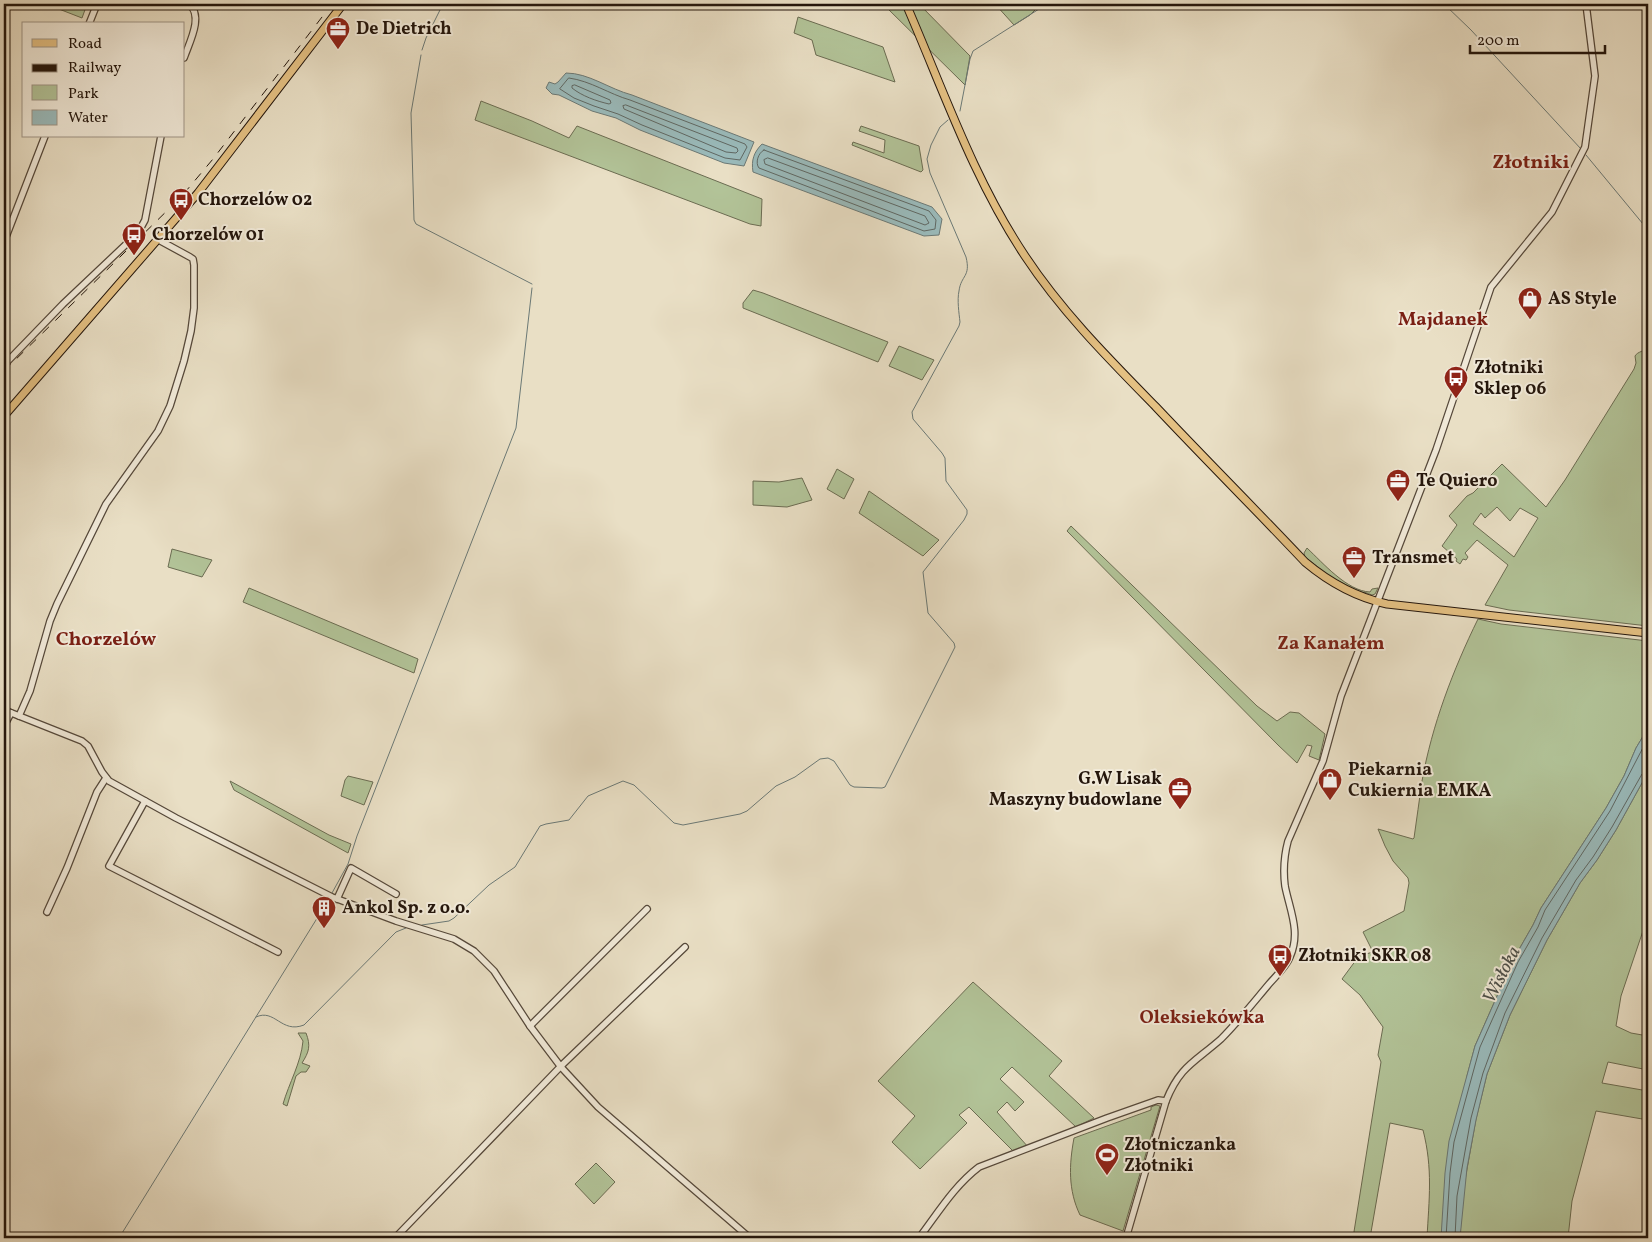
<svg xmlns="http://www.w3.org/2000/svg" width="1652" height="1242" viewBox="0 0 1652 1242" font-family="Vollkorn,serif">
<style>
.green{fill:#b2c398;stroke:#6b6c52;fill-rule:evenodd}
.water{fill:#9abbbc;stroke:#6b7976}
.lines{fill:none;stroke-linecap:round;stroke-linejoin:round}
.shore{stroke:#5f6864;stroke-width:1}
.stream{stroke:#6b7976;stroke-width:1}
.minor-casing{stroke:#55483a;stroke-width:8}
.major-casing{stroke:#24160c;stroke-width:9}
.minor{stroke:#f1ead9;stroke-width:5.5}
.major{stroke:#e4c082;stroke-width:7}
.rail{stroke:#24160c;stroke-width:1;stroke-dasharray:9 9;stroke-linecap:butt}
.labels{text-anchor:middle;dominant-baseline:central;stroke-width:4;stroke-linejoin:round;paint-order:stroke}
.poi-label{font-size:18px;font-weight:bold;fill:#24160c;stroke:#f1ead9;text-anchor:start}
.neighbourhood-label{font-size:19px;font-weight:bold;fill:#7a1f14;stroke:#f1ead9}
.water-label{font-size:19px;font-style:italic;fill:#4d504a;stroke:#f1ead9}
.quarter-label{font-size:20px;font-weight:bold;fill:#7a1f14;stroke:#f1ead9}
</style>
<rect width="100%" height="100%" fill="#e9dfc5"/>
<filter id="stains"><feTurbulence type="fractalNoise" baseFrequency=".004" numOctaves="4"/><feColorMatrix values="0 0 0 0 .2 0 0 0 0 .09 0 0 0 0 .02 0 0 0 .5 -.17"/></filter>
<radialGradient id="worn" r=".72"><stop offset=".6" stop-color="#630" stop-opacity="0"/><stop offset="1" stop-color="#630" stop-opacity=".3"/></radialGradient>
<g class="green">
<polygon points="46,4 79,4 86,7 82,18"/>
<polygon points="883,4 919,4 970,56 965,85"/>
<polygon points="995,4 1041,4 1030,15 1014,25"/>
<polygon points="798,17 883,47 895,82 816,55 812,40 794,33"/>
<polygon points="481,101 532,121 569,138 577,126 762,199 761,226 750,224 475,120"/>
<polygon points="861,126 919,146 923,170 921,172 852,145 853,142 884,153 885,140 859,131"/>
<polygon points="753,290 763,293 888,342 878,362 743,308 743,303"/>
<polygon points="899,346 934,360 922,380 889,366"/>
<path d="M 1648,347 L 1648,626 L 1509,610 L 1485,605 L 1508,565 L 1477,540 L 1465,553 L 1468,557 L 1466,560 L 1463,559 L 1460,564 L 1456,561 L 1457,559 L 1442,546 L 1457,525 L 1449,516 L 1467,496 L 1473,493 L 1502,464 L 1546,507 L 1565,480 L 1634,369 L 1636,363 L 1635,356 C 1638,351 1644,352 1648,347 ZM 1497,507 L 1510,521 L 1520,508 L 1538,518 L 1514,557 L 1473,524 L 1481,513 L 1485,518 Z"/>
<polygon points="837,469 854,479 844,499 827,489"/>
<polygon points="802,478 812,500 787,507 753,505 753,481 779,482"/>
<polygon points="869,491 939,540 923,556 859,513"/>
<polygon points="1071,526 1257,706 1277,721 1290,712 1299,713 1325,734 1319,760 1309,756 1312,746 1307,745 1297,763 1278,745 1067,531"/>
<path d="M 1307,548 C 1323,563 1347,591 1370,592 L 1372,589 L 1378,588 L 1375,594 L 1372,595 L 1364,592 L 1363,594 L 1329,576 L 1305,557 L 1304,553 Z"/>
<polygon points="172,549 212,560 202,577 168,567"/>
<polygon points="249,588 418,659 414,673 243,602"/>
<path d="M 1478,619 L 1501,624 L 1648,641 L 1648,728 L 1636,748 L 1624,776 L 1606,808 L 1541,908 L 1533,925 L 1513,960 L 1475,1046 L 1467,1076 L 1441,1238 L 1427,1238 C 1429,1199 1433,1169 1423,1130 L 1390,1123 L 1370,1238 L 1353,1238 L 1381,1062 L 1378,1055 L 1383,1027 L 1360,995 L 1342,979 L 1359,956 L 1373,952 L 1363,932 L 1404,911 L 1409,883 L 1408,878 L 1393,861 L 1385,846 L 1378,829 L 1413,839 L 1414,838 C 1417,819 1419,800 1422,781 C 1432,725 1453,670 1478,619 Z"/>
<polygon points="1648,772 1648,916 1621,996 1616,1026 1631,1033 1648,1036 1648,1070 1608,1062 1602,1083 1648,1091 1648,1120 1596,1111 1572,1201 1568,1238 1460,1238 1462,1197 1476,1119 1487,1074 1510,1015 1547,940 1580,883 1597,860 1616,830"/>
<polygon points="348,776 373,782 364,805 341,796 345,780"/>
<polygon points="230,781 329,835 351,844 348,853 234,790"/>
<polygon points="973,982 1062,1061 1049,1076 1094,1118 1076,1127 1012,1067 1000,1079 1024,1102 1015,1111 1007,1102 997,1112 1029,1148 1015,1153 969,1107 959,1115 967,1123 920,1169 892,1142 915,1116 878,1081"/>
<path d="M 298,1033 L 306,1033 C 311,1046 309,1052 302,1063 L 310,1066 L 306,1072 L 301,1072 L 296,1076 L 287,1106 L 283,1104 C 289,1083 301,1063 303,1041 Z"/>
<path d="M 1156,1105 L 1160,1106 L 1123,1231 L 1080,1215 C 1068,1190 1069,1165 1074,1138 L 1151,1110 L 1151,1107 Z"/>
<polygon points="596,1163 615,1182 594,1204 575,1184"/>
</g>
<g class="water">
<path d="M 566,73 C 589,73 609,89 632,95 L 754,142 L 744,166 L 724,163 L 640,130 L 616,118 L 592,111 L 559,95 L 552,94 L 546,88 L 549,82 L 555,84 L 558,82 Z"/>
<path d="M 762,144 L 932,207 L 942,219 L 939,235 L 924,236 L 753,172 C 751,160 754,152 762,144 Z"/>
<polygon points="1648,728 1648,772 1616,830 1597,860 1580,883 1547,940 1510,1015 1487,1074 1476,1120 1467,1168 1460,1238 1441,1238 1445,1173 1449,1141 1475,1046 1513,960 1533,925 1541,908 1606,808 1624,776 1636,748"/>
</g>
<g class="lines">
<g class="shore">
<path d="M 569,78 C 591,81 609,94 630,100 L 745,144 L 747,147 L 740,160 L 725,158 L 642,125 L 618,114 L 594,106 L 574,98 L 560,89 Z"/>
<path d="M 575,85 L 610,100 L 611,103 L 609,104 C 596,101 582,96 572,88 L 572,86 Z"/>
<polygon points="626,105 737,148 738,151 736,153 726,152 624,109 623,106"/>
<path d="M 764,150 L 929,211 L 936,220 L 935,229 L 924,231 L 759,168 C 755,163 758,153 764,150 Z"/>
<polygon points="768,158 925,216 929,223 925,225 765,164 764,160"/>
<polyline points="1446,1238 1450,1173 1454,1142 1480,1047 1518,962 1538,927 1545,910 1610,811 1648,738"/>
<polyline points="1455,1238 1457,1196 1471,1118 1483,1073 1505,1013 1542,938 1576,880 1593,857 1612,827 1642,774 1648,771"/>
</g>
<g class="stream">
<polyline points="1444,4 1471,30 1581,149"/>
<polyline points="422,50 426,38 443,4"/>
<polyline points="421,55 411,113 414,220 416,224 532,284"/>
<polyline points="960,111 970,59 973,51 1039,9 1043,4"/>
<polyline points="1586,155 1648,230"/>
<polyline points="332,893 348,864 357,836 516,428 532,288"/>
<path d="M 422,925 L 449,921 L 454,918 L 489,885 L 515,867 L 540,826 L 546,824 L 569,820 L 588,796 L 623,781 L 634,785 L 674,823 L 683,825 L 740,814 L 747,811 L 776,786 L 795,777 L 820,759 L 828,758 L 834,761 L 850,785 L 854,787 L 882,788 L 885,787 L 955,647 L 954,643 L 928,613 L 923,572 L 964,520 L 967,514 L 967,510 L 946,481 L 945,458 L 942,453 L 913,419 L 912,412 L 959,326 L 960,322 C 959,313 957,300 959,291 C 961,275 971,277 966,257 L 930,173 L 927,159 L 931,145 L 940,127 L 948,120"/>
<path d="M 256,1017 C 275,1008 281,1034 304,1025 L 396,932 L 406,928"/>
<polyline points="119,1238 329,899"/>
</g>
<defs>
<g id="minor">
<polyline points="89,24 97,4"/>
<path d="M 184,58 C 189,43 204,16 189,4"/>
<polyline points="4,242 45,136"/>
<polyline points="4,365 63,304 138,233 145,220 161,136"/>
<polyline points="4,710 82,741 88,746 102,772 109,781 176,818 332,897 396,921 454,939 474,951 494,971 530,1026 561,1067 598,1107 750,1238"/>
<polyline points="19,716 30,691 50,621 57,604 106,504 158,431 170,406 184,361 191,331 194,308 194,265 193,259 190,257 157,239"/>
<polyline points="4,726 11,713"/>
<polyline points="145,801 109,866 278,952"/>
<polyline points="337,899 351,868 396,894"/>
<polyline points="47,912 67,868 97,792 106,778"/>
<polyline points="530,1026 647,909"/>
<polyline points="395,1238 563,1064 685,947"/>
<path d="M 919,1238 C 938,1213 954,1186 979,1167 L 1107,1118 L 1158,1100 L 1166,1101"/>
<path d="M 1126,1238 L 1166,1101 C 1180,1066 1195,1062 1221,1039 C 1238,1022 1253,1003 1269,984 C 1276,976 1286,967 1290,957 C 1301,932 1290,911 1285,886 C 1283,870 1284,856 1288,841 L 1323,761 L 1341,696 L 1436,450 L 1491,287 L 1552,212 L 1585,147 L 1595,76 L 1586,4"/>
</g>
<g id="major">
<path d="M 906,4 C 943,89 973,178 1025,256 C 1062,312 1109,359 1156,407 C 1205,459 1256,510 1305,562 C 1330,583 1355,597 1387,604 L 1648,633"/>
<polyline points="4,416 198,193 343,4"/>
</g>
</defs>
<use href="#minor" class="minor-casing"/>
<use href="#major" class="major-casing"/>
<use href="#minor" class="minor"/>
<use href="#major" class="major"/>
<polyline class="rail" points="4,371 181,197 213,159 332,4"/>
</g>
<defs>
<symbol id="office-pin" viewBox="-11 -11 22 30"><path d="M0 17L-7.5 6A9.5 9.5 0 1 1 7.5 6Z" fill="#8f2418" stroke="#f1ead9"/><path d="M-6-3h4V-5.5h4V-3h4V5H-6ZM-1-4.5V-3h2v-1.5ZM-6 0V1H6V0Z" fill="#fff"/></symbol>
<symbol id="bus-pin" viewBox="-11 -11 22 30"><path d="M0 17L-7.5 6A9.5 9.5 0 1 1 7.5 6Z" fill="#8f2418" stroke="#f1ead9"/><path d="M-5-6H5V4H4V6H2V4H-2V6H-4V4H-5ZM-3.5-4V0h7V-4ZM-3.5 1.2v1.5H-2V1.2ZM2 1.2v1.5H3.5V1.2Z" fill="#fff"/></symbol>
<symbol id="shop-pin" viewBox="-11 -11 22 30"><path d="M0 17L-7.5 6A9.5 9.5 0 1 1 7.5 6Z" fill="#8f2418" stroke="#f1ead9"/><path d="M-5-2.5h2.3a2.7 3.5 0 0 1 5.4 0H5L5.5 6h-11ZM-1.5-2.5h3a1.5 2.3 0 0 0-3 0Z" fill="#fff"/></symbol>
<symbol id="building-pin" viewBox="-11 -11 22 30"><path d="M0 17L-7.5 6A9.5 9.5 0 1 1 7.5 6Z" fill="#8f2418" stroke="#f1ead9"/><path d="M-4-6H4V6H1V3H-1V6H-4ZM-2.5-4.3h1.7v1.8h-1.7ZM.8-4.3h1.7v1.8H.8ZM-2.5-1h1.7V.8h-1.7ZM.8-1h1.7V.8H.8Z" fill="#fff"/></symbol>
<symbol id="stadium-pin" viewBox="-11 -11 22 30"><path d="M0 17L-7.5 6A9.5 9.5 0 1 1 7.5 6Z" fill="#8f2418" stroke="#f1ead9"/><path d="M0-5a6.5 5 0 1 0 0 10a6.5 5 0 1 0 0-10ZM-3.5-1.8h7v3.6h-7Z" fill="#fff"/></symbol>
</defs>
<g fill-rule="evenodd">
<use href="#office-pin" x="324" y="15" width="28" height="38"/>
<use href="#bus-pin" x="167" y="186" width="28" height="38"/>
<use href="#bus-pin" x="120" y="221" width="28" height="38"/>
<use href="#shop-pin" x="1516" y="285" width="28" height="38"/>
<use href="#bus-pin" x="1442" y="364" width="28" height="38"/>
<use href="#office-pin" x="1384" y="467" width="28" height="38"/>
<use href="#office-pin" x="1340" y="544" width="28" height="38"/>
<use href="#shop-pin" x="1316" y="766" width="28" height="38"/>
<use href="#office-pin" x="1166" y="775" width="28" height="38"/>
<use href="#building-pin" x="310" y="894" width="28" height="38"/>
<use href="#bus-pin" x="1266" y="942" width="28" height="38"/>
<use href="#stadium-pin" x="1093" y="1141" width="28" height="38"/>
</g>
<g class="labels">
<g class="poi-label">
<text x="356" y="29">De Dietrich</text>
<text x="198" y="200">Chorzelów 02</text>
<text x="152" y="235">Chorzelów 01</text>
<text x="1548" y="299">AS Style</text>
<text x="1474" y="368">Złotniki<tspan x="1474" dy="21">Sklep 06</tspan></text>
<text x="1416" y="481">Te Quiero</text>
<text x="1372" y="558">Transmet</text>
<text x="1348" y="770">Piekarnia<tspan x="1348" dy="21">Cukiernia EMKA</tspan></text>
<text x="1162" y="779" text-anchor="end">G.W Lisak<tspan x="1162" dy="21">Maszyny budowlane</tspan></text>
<text x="342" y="908">Ankol Sp. z o.o.</text>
<text x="1298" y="956">Złotniki SKR 08</text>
<text x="1124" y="1145">Złotniczanka<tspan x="1124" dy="21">Złotniki</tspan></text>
</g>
<g class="neighbourhood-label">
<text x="1443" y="320">Majdanek</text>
<text x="1331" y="644">Za Kanałem</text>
<text x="1202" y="1018">Oleksiekówka</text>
</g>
<g class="water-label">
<text transform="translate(1502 975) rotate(-63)">Wisłoka</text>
</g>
<g class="quarter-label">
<text x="1531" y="163">Złotniki</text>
<text x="106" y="640">Chorzelów</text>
</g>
</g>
<rect width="1652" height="1242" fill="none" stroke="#e9dfc5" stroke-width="20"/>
<rect x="5" y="5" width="1642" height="1232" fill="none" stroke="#24160c" stroke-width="2.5"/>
<rect x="10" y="10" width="1632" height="1222" fill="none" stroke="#24160c"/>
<rect x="22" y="22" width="162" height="115" fill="#f1ead9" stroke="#9f9587"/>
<rect x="32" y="39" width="25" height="8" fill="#e4c082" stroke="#9f9587"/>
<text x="68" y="48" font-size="15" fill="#24160c">Road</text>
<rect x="32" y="64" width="25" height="8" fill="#24160c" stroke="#9f9587"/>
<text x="68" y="72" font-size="15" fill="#24160c">Railway</text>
<rect x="32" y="85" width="25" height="15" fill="#b2c398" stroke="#9f9587"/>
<text x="68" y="98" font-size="15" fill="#24160c">Park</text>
<rect x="32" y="110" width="25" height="15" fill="#9abbbc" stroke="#9f9587"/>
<text x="68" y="122" font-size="15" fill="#24160c">Water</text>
<path d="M1470 45v8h135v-8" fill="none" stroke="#24160c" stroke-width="2.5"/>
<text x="1477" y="45" font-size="15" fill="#24160c" stroke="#f1ead9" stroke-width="4" paint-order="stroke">200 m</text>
<rect width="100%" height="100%" filter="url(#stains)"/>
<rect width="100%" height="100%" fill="url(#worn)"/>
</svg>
